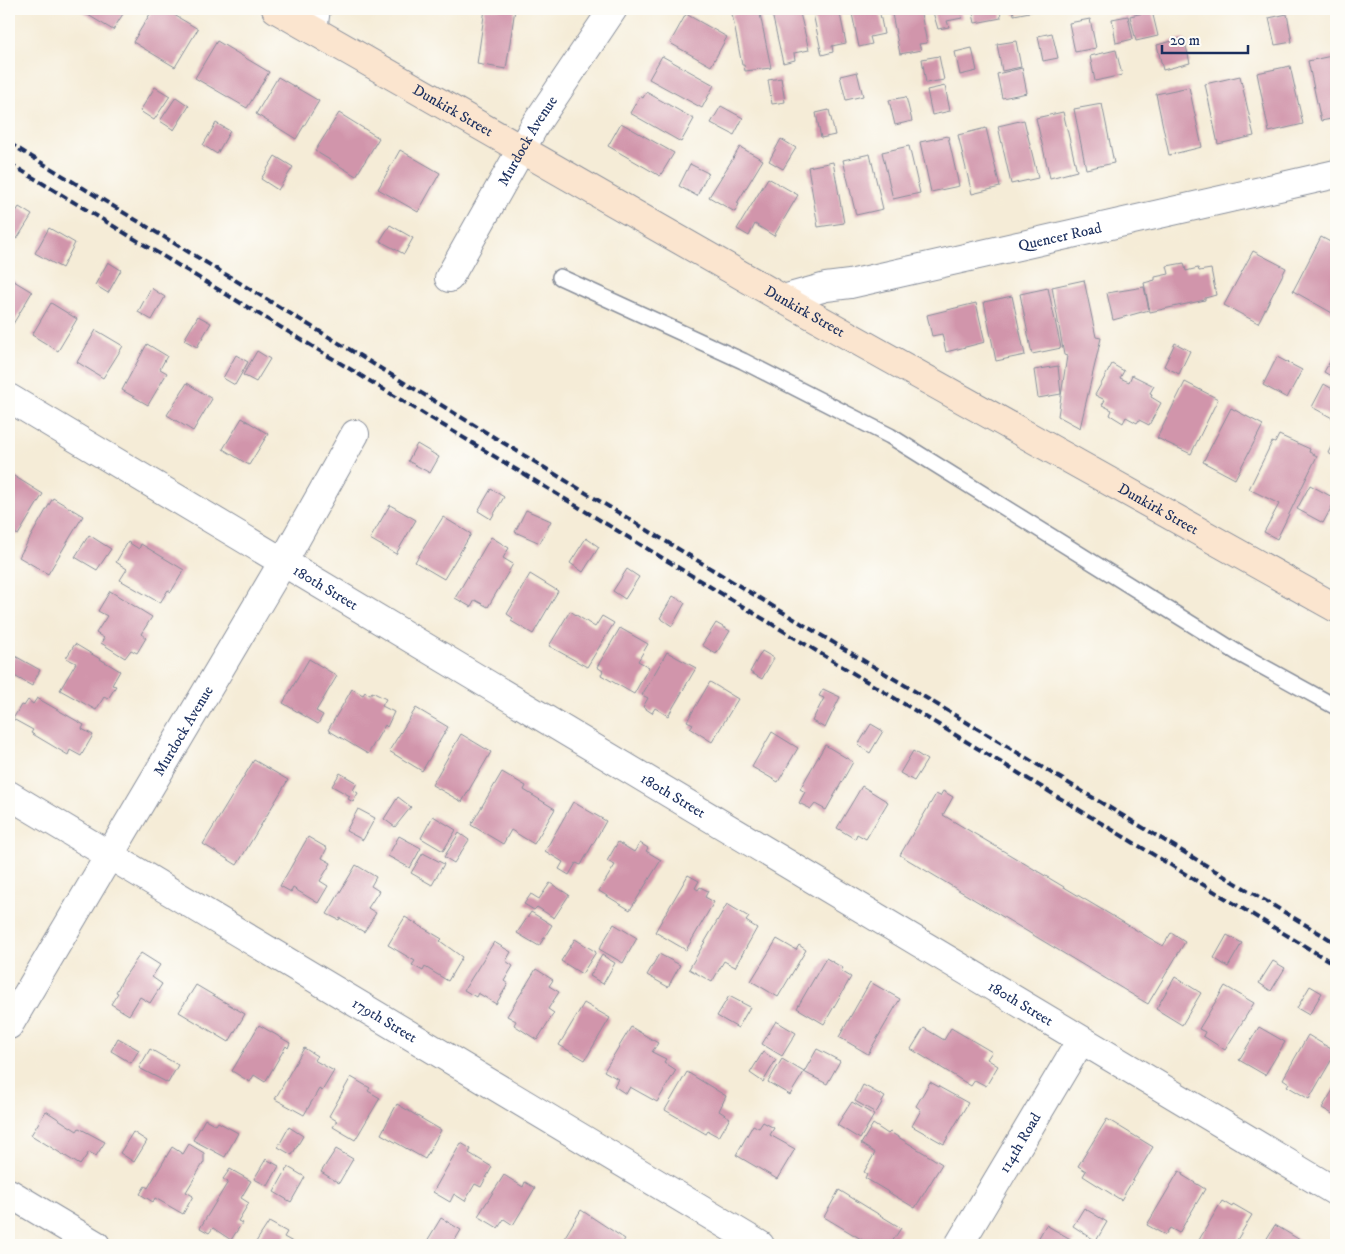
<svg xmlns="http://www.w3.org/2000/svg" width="1345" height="1254" viewBox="0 0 1345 1254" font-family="'IM FELL DW Pica',serif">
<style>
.building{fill:#d195ab}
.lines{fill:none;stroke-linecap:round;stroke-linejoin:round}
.service-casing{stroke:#888e9a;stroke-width:18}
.minor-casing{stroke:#888e9a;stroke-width:30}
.secondary-casing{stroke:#888e9a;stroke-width:30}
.service{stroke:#fff;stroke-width:15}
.minor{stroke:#fff;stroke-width:28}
.secondary{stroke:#fbe5cf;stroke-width:28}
.rail{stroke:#1b2f5e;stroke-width:4;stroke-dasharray:8 4;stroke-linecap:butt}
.labels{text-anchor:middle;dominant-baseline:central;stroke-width:5;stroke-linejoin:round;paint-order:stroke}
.street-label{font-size:15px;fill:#1b2f5e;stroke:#fdfcf7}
</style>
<rect width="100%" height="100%" fill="#fdfcf7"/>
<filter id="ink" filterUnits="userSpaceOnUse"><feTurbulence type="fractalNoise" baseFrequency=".02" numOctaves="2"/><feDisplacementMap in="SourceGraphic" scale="10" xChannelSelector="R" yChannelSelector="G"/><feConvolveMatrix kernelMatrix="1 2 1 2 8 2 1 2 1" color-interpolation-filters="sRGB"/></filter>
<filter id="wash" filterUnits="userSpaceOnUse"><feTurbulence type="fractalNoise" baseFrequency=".0096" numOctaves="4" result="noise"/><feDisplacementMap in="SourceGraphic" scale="20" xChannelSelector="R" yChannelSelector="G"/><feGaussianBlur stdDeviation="1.12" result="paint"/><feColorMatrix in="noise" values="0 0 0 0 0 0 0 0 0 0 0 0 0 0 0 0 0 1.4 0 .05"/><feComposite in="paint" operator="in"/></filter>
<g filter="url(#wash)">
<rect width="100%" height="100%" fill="#f5ecd7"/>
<g id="blocks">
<g class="building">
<polygon points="78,9 126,9 113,30"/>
<polygon points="153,9 164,9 198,29 175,67 133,42"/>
<polygon points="485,9 515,9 506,69 477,64"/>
<polygon points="759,9 771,68 745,71 744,65 742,65 732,14"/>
<polygon points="771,9 799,9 809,50 794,53 795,60 783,63"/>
<polygon points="812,9 839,9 846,43 832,46 833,52 822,55"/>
<polygon points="851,9 879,9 884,34 870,37 872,44 859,47"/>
<polygon points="891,9 920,9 927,43 919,44 921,50 900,54"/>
<polygon points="932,9 960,9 962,18 947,21 949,27 938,29"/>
<polygon points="972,9 1000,9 1001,18 975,23"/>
<polygon points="1013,9 1040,9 1040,10 1014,15"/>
<polygon points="1152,11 1158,36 1136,41 1130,16"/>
<polygon points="686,14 727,37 711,66 670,43"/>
<polygon points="1287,14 1292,42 1275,45 1269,18"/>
<polygon points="1128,16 1133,39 1116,43 1112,19"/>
<polygon points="1090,19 1096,48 1075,52 1069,23"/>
<polygon points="1052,33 1058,58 1043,61 1038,36"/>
<polygon points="1184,38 1190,63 1163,70 1157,45"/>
<polygon points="217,41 269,72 247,108 195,78"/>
<polygon points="1016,41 1021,67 1002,71 997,44"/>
<polygon points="972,48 977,71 960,75 955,52"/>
<polygon points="1116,50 1122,75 1095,81 1090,56"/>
<polygon points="1336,55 1336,118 1321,121 1308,61"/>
<polygon points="662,56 714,85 702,108 649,79"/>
<polygon points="939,56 944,80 926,83 922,59"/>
<polygon points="1290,66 1303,124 1269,132 1257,73"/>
<polygon points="1022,68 1027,93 1002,98 997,74"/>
<polygon points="857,72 863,96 846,100 840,76"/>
<polygon points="1240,76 1254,136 1218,144 1205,84"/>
<polygon points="278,77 319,101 296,139 256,114"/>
<polygon points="781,78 785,102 772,104 768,80"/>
<polygon points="945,86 950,111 932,115 927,90"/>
<polygon points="155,87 170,96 154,120 140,111"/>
<polygon points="1189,87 1202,147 1169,155 1156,94"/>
<polygon points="646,92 694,119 681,142 630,113 640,96 643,98"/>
<polygon points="176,97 189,106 174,130 160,121"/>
<polygon points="906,97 912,121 895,125 889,100"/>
<polygon points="1102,104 1114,163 1086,169 1074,109"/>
<polygon points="721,106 743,118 734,135 711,123"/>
<polygon points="829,110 835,135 821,138 816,113"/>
<polygon points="1063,112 1077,171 1050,178 1036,118"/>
<polygon points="339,113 379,138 356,176 315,151"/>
<polygon points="1024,120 1038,178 1011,184 998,126"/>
<polygon points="216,123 230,131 217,154 203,145"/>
<polygon points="621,123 674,153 660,176 608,146"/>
<polygon points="986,128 1000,187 972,194 958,135"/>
<polygon points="948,136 959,186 931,192 920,142"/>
<polygon points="781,139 796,148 783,169 769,161"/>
<polygon points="909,146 920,193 893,199 882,152"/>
<polygon points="740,147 763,160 737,203 739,204 735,212 709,197"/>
<polygon points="400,150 440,173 418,212 378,189"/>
<polygon points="870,154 883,209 856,215 843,160"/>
<polygon points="275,156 293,167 278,190 261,179"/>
<polygon points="833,162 844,223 818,227 808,167"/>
<polygon points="690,164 708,173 697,196 679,186"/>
<polygon points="768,178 798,195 774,236 755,224 749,236 737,229"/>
<polygon points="19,207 32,215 17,239 9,234 9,223"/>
<polygon points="390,225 413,238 404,254 380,241"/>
<polygon points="49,228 75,243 62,268 35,253"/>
<polygon points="1321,237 1336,245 1336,309 1334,314 1293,291"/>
<polygon points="1253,251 1286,268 1258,323 1224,305"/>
<polygon points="108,262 121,270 108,293 95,285"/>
<polygon points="1184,263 1186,271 1198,268 1199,271 1211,269 1216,295 1205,298 1205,300 1150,312 1144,283 1155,280 1155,277 1169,274 1167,266"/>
<polygon points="9,278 32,292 13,324 9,321"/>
<polygon points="1084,280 1096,337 1101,338 1080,428 1058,416 1067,356 1064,355 1052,287"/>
<polygon points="1144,287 1149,310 1113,320 1107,293"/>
<polygon points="151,288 165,297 152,320 138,312"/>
<polygon points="1048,288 1061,348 1032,354 1020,294"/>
<polygon points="1012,296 1025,355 996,361 984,302"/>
<polygon points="51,303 77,319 58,351 32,335"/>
<polygon points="976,303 985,342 946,352 942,334 932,336 927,315"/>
<polygon points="198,316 211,323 197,347 184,340"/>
<polygon points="96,330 123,346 103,378 77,362"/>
<polygon points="1175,343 1190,351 1179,374 1164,366"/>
<polygon points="147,344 167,356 160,369 167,373 148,405 122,390"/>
<polygon points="257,351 270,359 256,382 243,375"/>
<polygon points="1336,351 1336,379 1324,372"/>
<polygon points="236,355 248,362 235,385 223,378"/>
<polygon points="1277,357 1302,370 1287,398 1263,385"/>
<polygon points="1112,364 1124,371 1120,378 1129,382 1132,375 1154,386 1150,393 1152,394 1151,397 1161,403 1149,425 1139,420 1137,423 1126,417 1123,423 1110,415 1112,410 1102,405 1105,400 1095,395"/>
<polygon points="1058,366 1061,394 1038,398 1034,370"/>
<polygon points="1185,382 1218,399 1191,454 1157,438"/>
<polygon points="187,383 212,399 193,431 167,415"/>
<polygon points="1324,384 1336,391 1336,420 1312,407"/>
<polygon points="1231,408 1263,425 1235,479 1203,462"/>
<polygon points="242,418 268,434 249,465 223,449"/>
<polygon points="1279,435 1310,449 1309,452 1317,456 1277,539 1264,532 1279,504 1249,489 1272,442 1275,443"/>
<polygon points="1336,437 1336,457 1328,453"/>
<polygon points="417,444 439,457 430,473 408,461"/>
<polygon points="9,473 43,494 18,535 9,530"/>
<polygon points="1310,485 1336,499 1323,523 1297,509"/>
<polygon points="491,489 504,497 491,519 478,511"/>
<polygon points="53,498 83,516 48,574 19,557"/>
<polygon points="390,505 416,520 396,554 370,539"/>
<polygon points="526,510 551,521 540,543 515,532"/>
<polygon points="443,517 471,534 444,579 415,562"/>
<polygon points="89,535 111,549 97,570 75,557"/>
<polygon points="491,537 509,548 503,558 513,564 488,607 475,600 471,607 455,598"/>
<polygon points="586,538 599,547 583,572 570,563"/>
<polygon points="128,542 139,549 141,544 184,570 171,592 168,590 160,603 120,580 127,569 116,562"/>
<polygon points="627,569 639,577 625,599 613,591"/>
<polygon points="530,574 558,591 533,634 511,621 513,618 507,614"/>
<polygon points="110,591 152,617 141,634 146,638 137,653 131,650 125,658 101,643 104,638 96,633 107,616 98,611"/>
<polygon points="673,596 685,603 672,626 660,618"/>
<polygon points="570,611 595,627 602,616 614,623 587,667 549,646"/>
<polygon points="716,623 730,631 716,654 702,645"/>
<polygon points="620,628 648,644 638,661 649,667 634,694 601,675 603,671 597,667"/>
<polygon points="75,644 120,671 112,685 116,686 108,699 104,697 96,710 60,690 76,663 66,658"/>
<polygon points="762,651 774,658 762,679 750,672"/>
<polygon points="667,652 696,668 668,716 655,708 652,713 643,707 648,698 642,695"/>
<polygon points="15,656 40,670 32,686 9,673 9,666"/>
<polygon points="309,659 337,676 316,711 323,715 318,724 283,703"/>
<polygon points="710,682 738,699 712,742 690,728 693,724 687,721"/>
<polygon points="352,689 363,695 365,692 370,695 372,692 386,699 382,706 394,712 387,727 385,725 368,754 328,730"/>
<polygon points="823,689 840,697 825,728 812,721 824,698 819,696"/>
<polygon points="37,698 84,725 82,729 93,735 81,756 70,750 68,755 31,733 33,730 13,719 21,705 24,706 28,700 33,704"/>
<polygon points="416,708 448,727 422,771 389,751"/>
<polygon points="871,724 883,731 870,753 858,745"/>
<polygon points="772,732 798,748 778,782 752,767"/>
<polygon points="461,734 491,752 462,802 432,785"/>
<polygon points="825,745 853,762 826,810 815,804 811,809 799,803 805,792 800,789"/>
<polygon points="913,751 927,760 914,781 900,773"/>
<polygon points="254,760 288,780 237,865 203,844"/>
<polygon points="502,772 526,786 524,790 555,809 534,844 511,830 503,844 471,825"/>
<polygon points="340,773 357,783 353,790 358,793 353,802 348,799 350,796 332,786"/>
<polygon points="862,786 888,802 866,839 857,834 855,839 837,828"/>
<polygon points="943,791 953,797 943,815 1163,946 1171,933 1185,942 1148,1004 900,855 936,794 940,796"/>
<polygon points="398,797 411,807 395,827 384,819"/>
<polygon points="573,802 606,821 581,865 576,863 569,875 559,869 563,862 545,851"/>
<polygon points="358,809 375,818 363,840 346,831"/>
<polygon points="433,816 456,830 443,851 421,838"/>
<polygon points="459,833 469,840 454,863 444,857"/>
<polygon points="399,836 421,848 410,868 388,856"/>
<polygon points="308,837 327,848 322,858 331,863 320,881 328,886 318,903 293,888 291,892 280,886"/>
<polygon points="618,842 634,852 640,843 648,848 646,851 661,860 630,910 599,891 615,865 607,861"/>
<polygon points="423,853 444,864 432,885 411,873"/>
<polygon points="356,865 376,877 371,886 379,891 368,908 376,913 364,932 340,918 339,920 327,914"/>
<polygon points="688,875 699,881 695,888 698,890 700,887 708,891 705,897 714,902 686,950 655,932"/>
<polygon points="550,883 569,895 554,918 537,907 534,910 524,904 531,894 539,899"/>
<polygon points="727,904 749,917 746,921 757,928 735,967 724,961 712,982 689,969"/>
<polygon points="531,912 552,925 539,946 517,933"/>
<polygon points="405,917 442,939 440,941 462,957 448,981 425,967 423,971 412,965 415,961 388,945"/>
<polygon points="614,924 637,938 623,963 599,949"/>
<polygon points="1227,935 1242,943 1228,967 1214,958"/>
<polygon points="575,939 596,952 582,974 561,961"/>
<polygon points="777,939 796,950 799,945 806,950 778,997 751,981"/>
<polygon points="494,942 511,952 506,961 513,966 504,981 508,984 496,1004 478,993 476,997 464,990"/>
<polygon points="141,953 160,965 152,977 162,984 150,1003 140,997 129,1015 111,1004 118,993 116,992 123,979"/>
<polygon points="659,954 680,965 668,987 647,975"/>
<polygon points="602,955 615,963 603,984 590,976"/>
<polygon points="826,958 843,968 841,971 851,977 824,1024 797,1008"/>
<polygon points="1273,961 1285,968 1271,991 1259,983"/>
<polygon points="536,969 553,980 549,986 559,992 548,1009 554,1013 537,1040 514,1025 516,1021 507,1016"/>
<polygon points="1175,977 1201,993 1182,1025 1156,1009"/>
<polygon points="870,982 900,999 868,1054 839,1037"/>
<polygon points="196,985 245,1014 229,1042 179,1012"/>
<polygon points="1225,986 1254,1003 1225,1050 1203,1036 1205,1032 1199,1029"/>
<polygon points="1310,986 1322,993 1309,1015 1297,1008"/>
<polygon points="729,996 750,1007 738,1028 717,1016"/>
<polygon points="584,1003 610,1018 585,1060 559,1045"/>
<polygon points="776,1021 796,1033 782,1056 762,1044"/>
<polygon points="259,1025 290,1043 288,1048 286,1046 265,1082 254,1075 250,1082 232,1071"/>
<polygon points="631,1027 658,1043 652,1052 666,1059 664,1062 676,1070 657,1102 630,1087 626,1094 614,1086 618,1079 604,1071"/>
<polygon points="1259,1027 1285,1042 1265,1075 1239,1060"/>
<polygon points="924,1028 944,1040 951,1028 992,1052 987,1059 998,1066 986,1086 975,1080 971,1086 911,1049"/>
<polygon points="1308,1035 1336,1052 1309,1099 1287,1086 1289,1083 1283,1079"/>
<polygon points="118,1038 139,1050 131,1063 111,1051"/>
<polygon points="304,1048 317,1056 314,1060 334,1071 322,1091 319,1089 304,1115 275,1099"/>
<polygon points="150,1049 178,1065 168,1083 139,1068"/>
<polygon points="817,1049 840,1061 827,1084 804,1072"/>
<polygon points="763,1052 776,1060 763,1082 750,1073"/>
<polygon points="782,1059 804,1072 790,1095 768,1082"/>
<polygon points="687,1072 726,1096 719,1111 730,1118 719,1137 708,1131 706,1134 665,1110"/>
<polygon points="351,1077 370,1088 368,1091 380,1098 355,1140 333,1127 337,1121 329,1116"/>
<polygon points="930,1082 968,1103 944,1144 912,1126 921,1110 916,1106"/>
<polygon points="863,1085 885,1097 876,1113 855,1101"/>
<polygon points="1336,1085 1336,1116 1322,1108"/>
<polygon points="852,1102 874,1115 860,1139 837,1125"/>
<polygon points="397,1104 441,1130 425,1159 381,1134"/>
<polygon points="46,1111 77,1131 79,1128 105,1142 96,1156 89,1152 80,1165 31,1135"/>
<polygon points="205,1119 216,1125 218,1122 238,1133 225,1157 193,1140"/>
<polygon points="1107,1119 1153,1147 1121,1200 1083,1176 1086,1171 1078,1166"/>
<polygon points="763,1122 774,1128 770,1135 795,1149 777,1179 736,1155 753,1125 759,1128"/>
<polygon points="873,1124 888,1134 890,1132 942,1164 915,1208 865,1178 867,1174 864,1172 875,1153 861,1144"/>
<polygon points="289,1127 303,1136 292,1155 278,1147"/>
<polygon points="133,1132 147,1141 134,1162 120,1153"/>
<polygon points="461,1143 471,1149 469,1153 492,1167 481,1187 475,1184 465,1201 454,1194 450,1202 433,1192"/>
<polygon points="189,1144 204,1153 204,1162 186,1192 193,1196 183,1214 155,1198 153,1202 140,1194 145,1186 148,1188 172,1147 183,1154"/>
<polygon points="336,1149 353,1159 339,1183 321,1172"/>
<polygon points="266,1159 279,1166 268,1186 254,1179"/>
<polygon points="288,1167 305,1177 291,1202 274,1192"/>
<polygon points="230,1169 251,1181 241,1198 249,1203 238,1221 242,1223 231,1240 213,1228 209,1233 200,1228 228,1182 223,1179"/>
<polygon points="1179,1171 1183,1173 1182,1175 1205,1189 1179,1233 1170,1228 1165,1235 1147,1225"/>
<polygon points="504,1175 523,1187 525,1182 535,1188 513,1225 504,1219 498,1228 478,1216"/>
<polygon points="839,1190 901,1228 890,1245 871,1245 824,1217"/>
<polygon points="1222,1201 1232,1207 1233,1204 1252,1215 1234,1245 1196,1245"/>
<polygon points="1084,1208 1107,1222 1096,1241 1073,1226"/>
<polygon points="581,1210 625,1239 621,1245 560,1245"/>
<polygon points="441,1218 461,1230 452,1245 434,1245 427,1241"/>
<polygon points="269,1222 287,1232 284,1237 298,1245 254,1245"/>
<polygon points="1046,1225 1074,1241 1071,1245 1045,1245 1037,1241"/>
<polygon points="1275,1225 1305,1243 1304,1245 1263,1245"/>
</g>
</g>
</g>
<g filter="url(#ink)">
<use href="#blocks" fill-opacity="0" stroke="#888e9a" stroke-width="1"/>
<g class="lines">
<defs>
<polyline id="service" points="560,277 743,361 890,436 1238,653 1336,707"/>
<g id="minor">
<polyline points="313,30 316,9"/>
<path id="s1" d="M 449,278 L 535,125 L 613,9"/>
<path id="s2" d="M 783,299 L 826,287 L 850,284 L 1336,174"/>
<path id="s3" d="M 9,398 L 1336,1192"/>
<path id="s4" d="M 9,795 L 760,1245"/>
<path id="s5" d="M 9,1025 L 283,562 L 355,434"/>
<polyline points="9,1193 96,1245"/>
<path id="s6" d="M 959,1245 L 1081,1040"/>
</g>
<g id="secondary">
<path id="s7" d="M 276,9 L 783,299 L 1336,608"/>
</g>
</defs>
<use href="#service" class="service-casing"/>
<use href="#minor" class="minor-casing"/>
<use href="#secondary" class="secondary-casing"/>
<use href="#service" class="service"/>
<use href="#minor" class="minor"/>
<use href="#secondary" class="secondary"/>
<g class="rail">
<polyline points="9,143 789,616 1336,943"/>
<polyline points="9,163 1336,965"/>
</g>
</g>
</g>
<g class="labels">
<g class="street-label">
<text stroke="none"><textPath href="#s7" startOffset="204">Dunkirk Street</textPath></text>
<text stroke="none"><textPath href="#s1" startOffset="158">Murdock Avenue</textPath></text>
<text stroke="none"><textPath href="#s2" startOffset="284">Quencer Road</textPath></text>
<text stroke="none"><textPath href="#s7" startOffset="609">Dunkirk Street</textPath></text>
<text stroke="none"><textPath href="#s7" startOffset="1014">Dunkirk Street</textPath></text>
<text stroke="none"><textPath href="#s3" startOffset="369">180th Street</textPath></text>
<text stroke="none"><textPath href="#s5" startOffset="342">Murdock Avenue</textPath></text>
<text stroke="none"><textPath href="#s3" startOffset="774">180th Street</textPath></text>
<text stroke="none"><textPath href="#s3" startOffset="1179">180th Street</textPath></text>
<text stroke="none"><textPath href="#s4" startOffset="438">179th Street</textPath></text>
<text stroke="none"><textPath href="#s6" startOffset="119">114th Road</textPath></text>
</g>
</g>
<rect width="1345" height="1254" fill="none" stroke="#fdfcf7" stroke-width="30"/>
<path d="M1162 45v8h86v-8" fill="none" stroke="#1b2f5e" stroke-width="2.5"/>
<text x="1170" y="45" font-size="15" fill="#1b2f5e" stroke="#fdfcf7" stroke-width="4" paint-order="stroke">20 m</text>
</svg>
